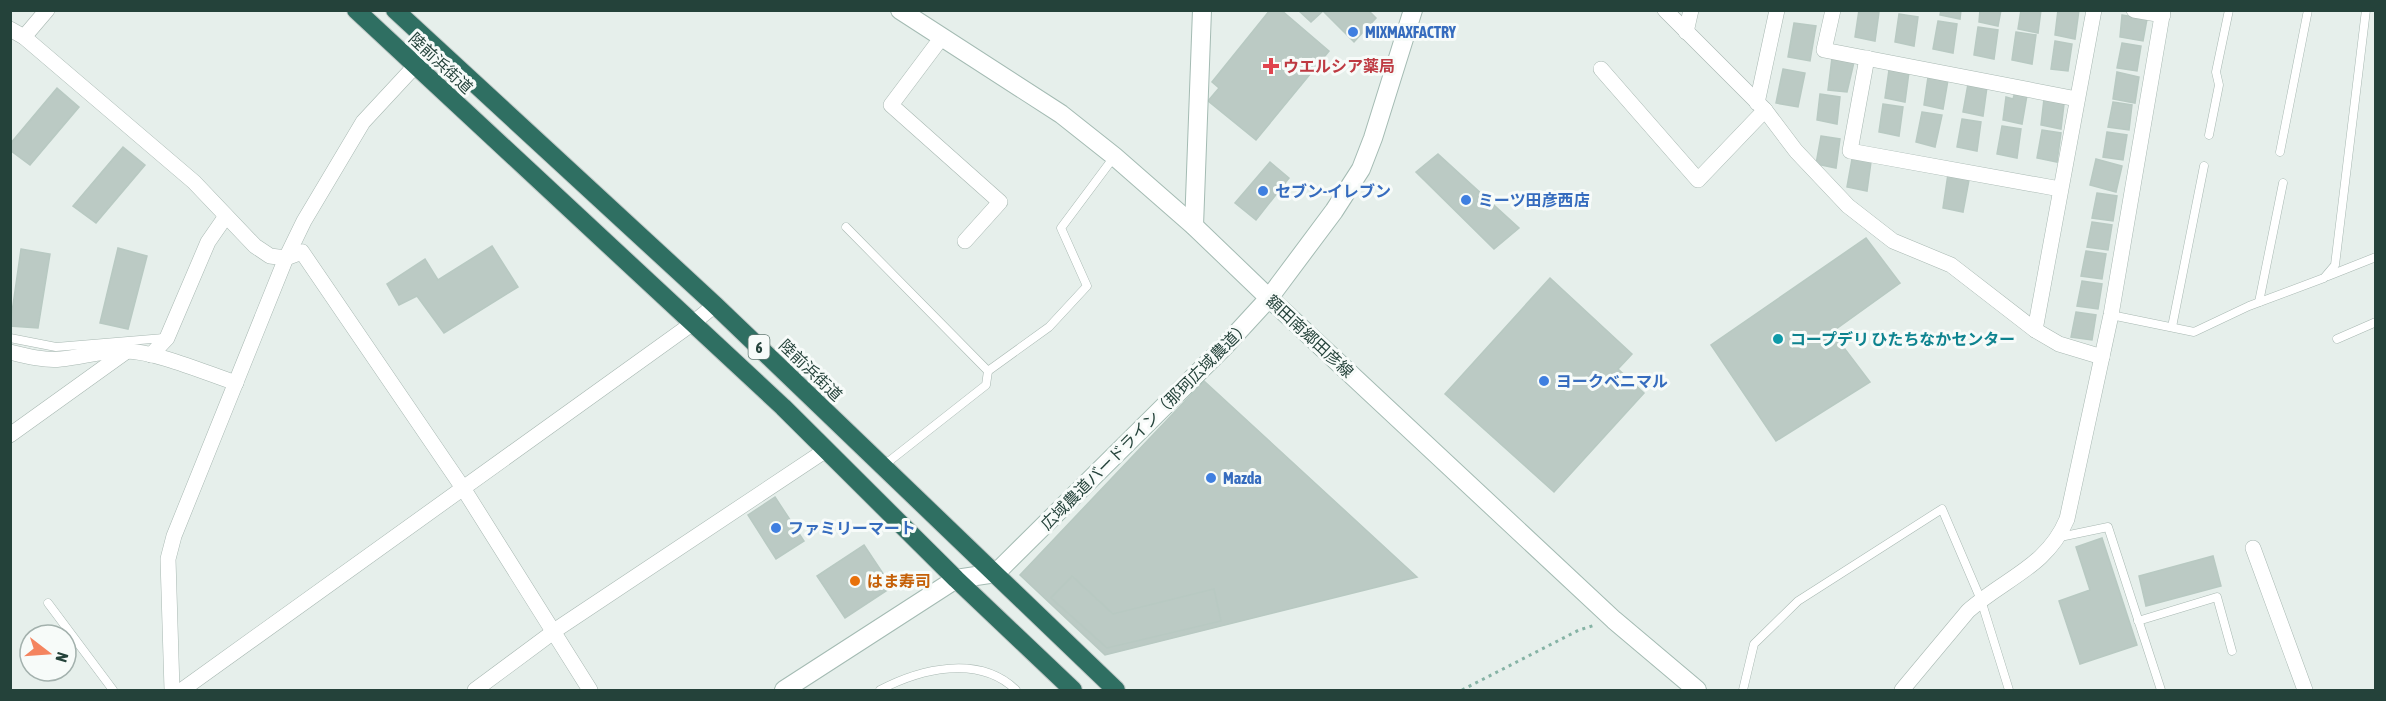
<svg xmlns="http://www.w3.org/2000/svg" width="2386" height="701" viewBox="0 0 2386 701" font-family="'Asap Condensed','Noto Sans JP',sans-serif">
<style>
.building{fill:#bbcac4;stroke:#b8c9c2;stroke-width:1.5}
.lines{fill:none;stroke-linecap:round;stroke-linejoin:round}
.lane-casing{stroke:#a8b8b2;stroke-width:9}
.street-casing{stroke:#a8b8b2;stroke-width:16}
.secondary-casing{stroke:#a4bbb3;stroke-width:20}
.highway-casing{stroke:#c2cac8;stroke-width:20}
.path{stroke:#86b3a5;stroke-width:3;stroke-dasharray:3 4.5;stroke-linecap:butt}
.lane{stroke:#fff;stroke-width:8}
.street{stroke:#fff;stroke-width:15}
.secondary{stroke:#fff;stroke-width:18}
.highway{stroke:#2f6f62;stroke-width:18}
.shop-dot{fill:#3f7fe0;stroke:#f7fbf9;stroke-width:2}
.health-dot{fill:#e0444e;stroke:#f7fbf9;stroke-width:2}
.culture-dot{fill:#0f9aa8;stroke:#f7fbf9;stroke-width:2}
.food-dot{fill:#e8710a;stroke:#f7fbf9;stroke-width:2}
.labels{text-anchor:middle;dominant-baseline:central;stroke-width:6;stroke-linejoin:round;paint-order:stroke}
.shield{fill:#f7fbf9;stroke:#637a73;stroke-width:1.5}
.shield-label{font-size:15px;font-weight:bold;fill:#24423a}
.shop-label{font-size:16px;font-weight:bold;fill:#366cbe;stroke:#f7fbf9;text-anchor:start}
.street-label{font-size:16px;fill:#24423a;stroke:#f7fbf9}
.health-label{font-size:16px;font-weight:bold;fill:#be3a42;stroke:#f7fbf9;text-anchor:start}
.culture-label{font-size:16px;font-weight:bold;fill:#0d838f;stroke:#f7fbf9;text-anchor:start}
.food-label{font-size:16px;font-weight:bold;fill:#c56008;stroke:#f7fbf9;text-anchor:start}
</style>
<rect width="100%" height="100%" fill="#e6efeb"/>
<g class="building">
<polygon points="1270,10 1281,10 1329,51 1256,140 1208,101 1219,88 1212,82"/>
<polygon points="1298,10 1368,10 1376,18 1354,42 1323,11 1311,22"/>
<polygon points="1859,10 1879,12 1875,41 1855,37"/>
<polygon points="1941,10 1961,10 1960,19 1940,15"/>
<polygon points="1980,10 2001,10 1998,26 1979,22"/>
<polygon points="2021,10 2041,10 2038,33 2018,29"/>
<polygon points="2058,10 2079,10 2075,39 2055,35"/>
<polygon points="1899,14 1918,17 1914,46 1895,42"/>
<polygon points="2122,15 2147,19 2143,41 2120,37"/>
<polygon points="1938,21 1957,24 1953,53 1933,49"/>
<polygon points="1794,23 1816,26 1810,61 1788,57"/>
<polygon points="1978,27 1998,30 1994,59 1974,55"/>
<polygon points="2016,32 2036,35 2032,64 2012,60"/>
<polygon points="2055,41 2072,44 2068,71 2051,69"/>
<polygon points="2122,43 2141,46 2137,71 2117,68"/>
<polygon points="1832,58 1854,62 1847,92 1828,90"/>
<polygon points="1783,69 1805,73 1798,107 1776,103"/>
<polygon points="1889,70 1909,72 1905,102 1885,98"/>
<polygon points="2117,72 2139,77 2135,103 2113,99"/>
<polygon points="1928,77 1948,80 1943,109 1924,105"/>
<polygon points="1968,84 1987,87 1983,116 1963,112"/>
<polygon points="57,88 79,107 30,165 10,150 10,144"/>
<polygon points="2015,92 2027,95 2022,124 2003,120 2006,97 2013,99"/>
<polygon points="1820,94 1840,97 1837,124 1817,120"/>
<polygon points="2044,99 2064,104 2061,129 2041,125"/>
<polygon points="2113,102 2132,105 2129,130 2108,127"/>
<polygon points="1883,104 1903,107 1899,136 1879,132"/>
<polygon points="1922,112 1942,115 1935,147 1916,142"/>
<polygon points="1962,119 1981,122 1977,151 1957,147"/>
<polygon points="2002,126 2021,129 2017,158 1997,154"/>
<polygon points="2042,130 2061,133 2057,162 2037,158"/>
<polygon points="2107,132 2127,135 2123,160 2103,157"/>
<polygon points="1821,136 1840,139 1836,168 1816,164"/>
<polygon points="123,147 145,165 96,223 73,206"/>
<polygon points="1438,154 1519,228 1494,249 1416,172"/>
<polygon points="1852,159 1871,162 1867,191 1847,187"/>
<polygon points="2096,159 2122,166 2116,192 2090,185"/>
<polygon points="1270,162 1289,178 1256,220 1235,203"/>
<polygon points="1948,174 1969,180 1963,212 1943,208"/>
<polygon points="2097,193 2117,196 2113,221 2092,218"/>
<polygon points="2092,222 2112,225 2108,250 2087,247"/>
<polygon points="1866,238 1900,283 1832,332 1870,382 1776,441 1711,345"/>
<polygon points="492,246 518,287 444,333 417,296 399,305 387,284 425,259 438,280"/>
<polygon points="118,248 147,256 128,329 100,323"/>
<polygon points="21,249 50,254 38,328 10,326"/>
<polygon points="2086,251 2106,254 2102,279 2081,276"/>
<polygon points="1550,278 1632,354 1618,369 1644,393 1554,492 1445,394"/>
<polygon points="2082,281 2102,284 2098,309 2077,306"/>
<polygon points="2076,312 2096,315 2092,340 2071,337"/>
<polygon points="1204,381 1417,577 1105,655 1020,575"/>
<polygon points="775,497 804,541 776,559 748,515"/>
<polygon points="2102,538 2137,645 2080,664 2059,601 2090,590 2076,547"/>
<polygon points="864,545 892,587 845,618 817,576"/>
<polygon points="2213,556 2221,586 2146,606 2139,576"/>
<polygon points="1072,576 1113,614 1214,589 1221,621 1107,648 1051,598"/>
</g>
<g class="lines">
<defs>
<g id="lane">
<polyline points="2209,135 2219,85 2216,72 2229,10"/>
<polyline points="2280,152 2308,10"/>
<polyline points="846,227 988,371 986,385 883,466"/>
<polyline points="2328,276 2376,257"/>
<polyline points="2259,302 2283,183"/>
<polyline points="2111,315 2194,332 2249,306 2324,278 2335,265 2366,10"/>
<polyline points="2172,327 2204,166"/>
<polyline points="10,338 56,347 164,338"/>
<polyline points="2337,339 2376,322"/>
<polyline points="988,371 1049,327 1087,286 1061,228 1114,157"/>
<polyline points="2060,537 2108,527 2161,690"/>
<polyline points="48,603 113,690"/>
<polyline points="2138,621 2217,597 2232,651"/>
<path d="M 880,690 C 920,669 979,654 1016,690"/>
<polyline points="1743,690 1754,644 1798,601 1942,509 1981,600 2009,690"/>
</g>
<g id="street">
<polyline points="1665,10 1765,110 1796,151 1848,206 1893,241 1951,265 2035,330 2059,344 2102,357"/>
<polyline points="1833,10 1824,50 2077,99"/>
<polyline points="2134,10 2163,15"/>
<polyline points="10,29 24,37 194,182 255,246 270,256 286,258 302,252 463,488 590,690"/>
<polyline points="1686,32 1691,10"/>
<polyline points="24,37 47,10"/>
<polyline points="942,37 891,105 1000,202 965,241"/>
<polyline points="1867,58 1850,151 2060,189"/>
<polyline points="1601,69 1698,180 1765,110"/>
<polyline points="1757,103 1777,10"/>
<polyline points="2035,330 2094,10"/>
<path d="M 10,352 C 26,356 45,361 61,359 C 83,357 103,350 125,351 C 155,351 206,373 236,383"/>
<polyline points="151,355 167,338 208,242 226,216"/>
<polyline points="10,435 127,351"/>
<polyline points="2253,548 2305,690"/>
<polyline points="172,690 168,559 174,536 286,258 304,221 363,122 415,66 431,44"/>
<polyline points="182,690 693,323 715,305"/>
<polyline points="475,690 560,627 826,450"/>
<path d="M 1902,690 L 1968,611 C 2005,578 2047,567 2067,519 L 2111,315 L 2163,10"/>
</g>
<g id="secondary">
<polyline points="900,10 1061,114 1114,156 1194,226 1269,298 1614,620 1697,690"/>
<polyline points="1194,226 1202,10"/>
<polyline points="784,690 956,579 996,573 1224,347 1269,298 1334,211 1361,169 1373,138 1413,10"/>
</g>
<g id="highway">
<polyline points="356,10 783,407 956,579 1073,690"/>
<polyline points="395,10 715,305 1116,690"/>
</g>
</defs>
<use href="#lane" class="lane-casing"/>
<use href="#street" class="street-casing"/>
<use href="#secondary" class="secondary-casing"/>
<use href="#highway" class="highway-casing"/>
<polyline class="path" points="1462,690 1579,630 1595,625"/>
<use href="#lane" class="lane"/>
<use href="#street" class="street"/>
<use href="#secondary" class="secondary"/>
<use href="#highway" class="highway"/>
</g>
<g class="shop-dot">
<circle cx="1353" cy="32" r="6"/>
<circle cx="1263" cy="191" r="6"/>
<circle cx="1466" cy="200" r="6"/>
<circle cx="1544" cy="381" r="6"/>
<circle cx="1211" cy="478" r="6"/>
<circle cx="776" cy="528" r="6"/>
</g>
<path class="health-dot" d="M1268 57h6v6h6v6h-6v6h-6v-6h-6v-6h6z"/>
<circle class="culture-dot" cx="1778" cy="339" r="6"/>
<circle class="food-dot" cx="855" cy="581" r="6"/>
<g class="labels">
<rect class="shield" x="748.5" y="335" width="21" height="24" rx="4.5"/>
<g class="shield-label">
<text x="759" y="347">6</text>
</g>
<g class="shop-label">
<text x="1365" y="32">MIXMAXFACTRY</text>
<text x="1275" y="191">セブン-イレブン</text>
<text x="1478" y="200">ミーツ田彦西店</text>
<text x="1556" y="381">ヨークベニマル</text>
<text x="1223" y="478">Mazda</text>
<text x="788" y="528">ファミリーマート</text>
</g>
<g class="street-label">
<text transform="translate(441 63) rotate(43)">陸前浜街道</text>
<text transform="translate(1310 336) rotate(43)">額田南郷田彦線</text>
<text transform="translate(811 370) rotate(44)">陸前浜街道</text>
<text transform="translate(1145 425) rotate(-45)">広域農道バードライン（那珂広域農道）</text>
</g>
<g class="health-label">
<text x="1283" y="66">ウエルシア薬局</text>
</g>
<g class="culture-label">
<text x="1790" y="339">コープデリ ひたちなかセンター</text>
</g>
<g class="food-label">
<text x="867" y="581">はま寿司</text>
</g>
</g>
<rect width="2386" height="701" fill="none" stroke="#24423a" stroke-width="24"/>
<g transform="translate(48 653) rotate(107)"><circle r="28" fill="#f7fbf9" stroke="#a3b1ad" stroke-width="1.5"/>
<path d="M0-4.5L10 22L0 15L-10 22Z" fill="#f4845f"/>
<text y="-9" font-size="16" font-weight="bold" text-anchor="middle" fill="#24423a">N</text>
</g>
</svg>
